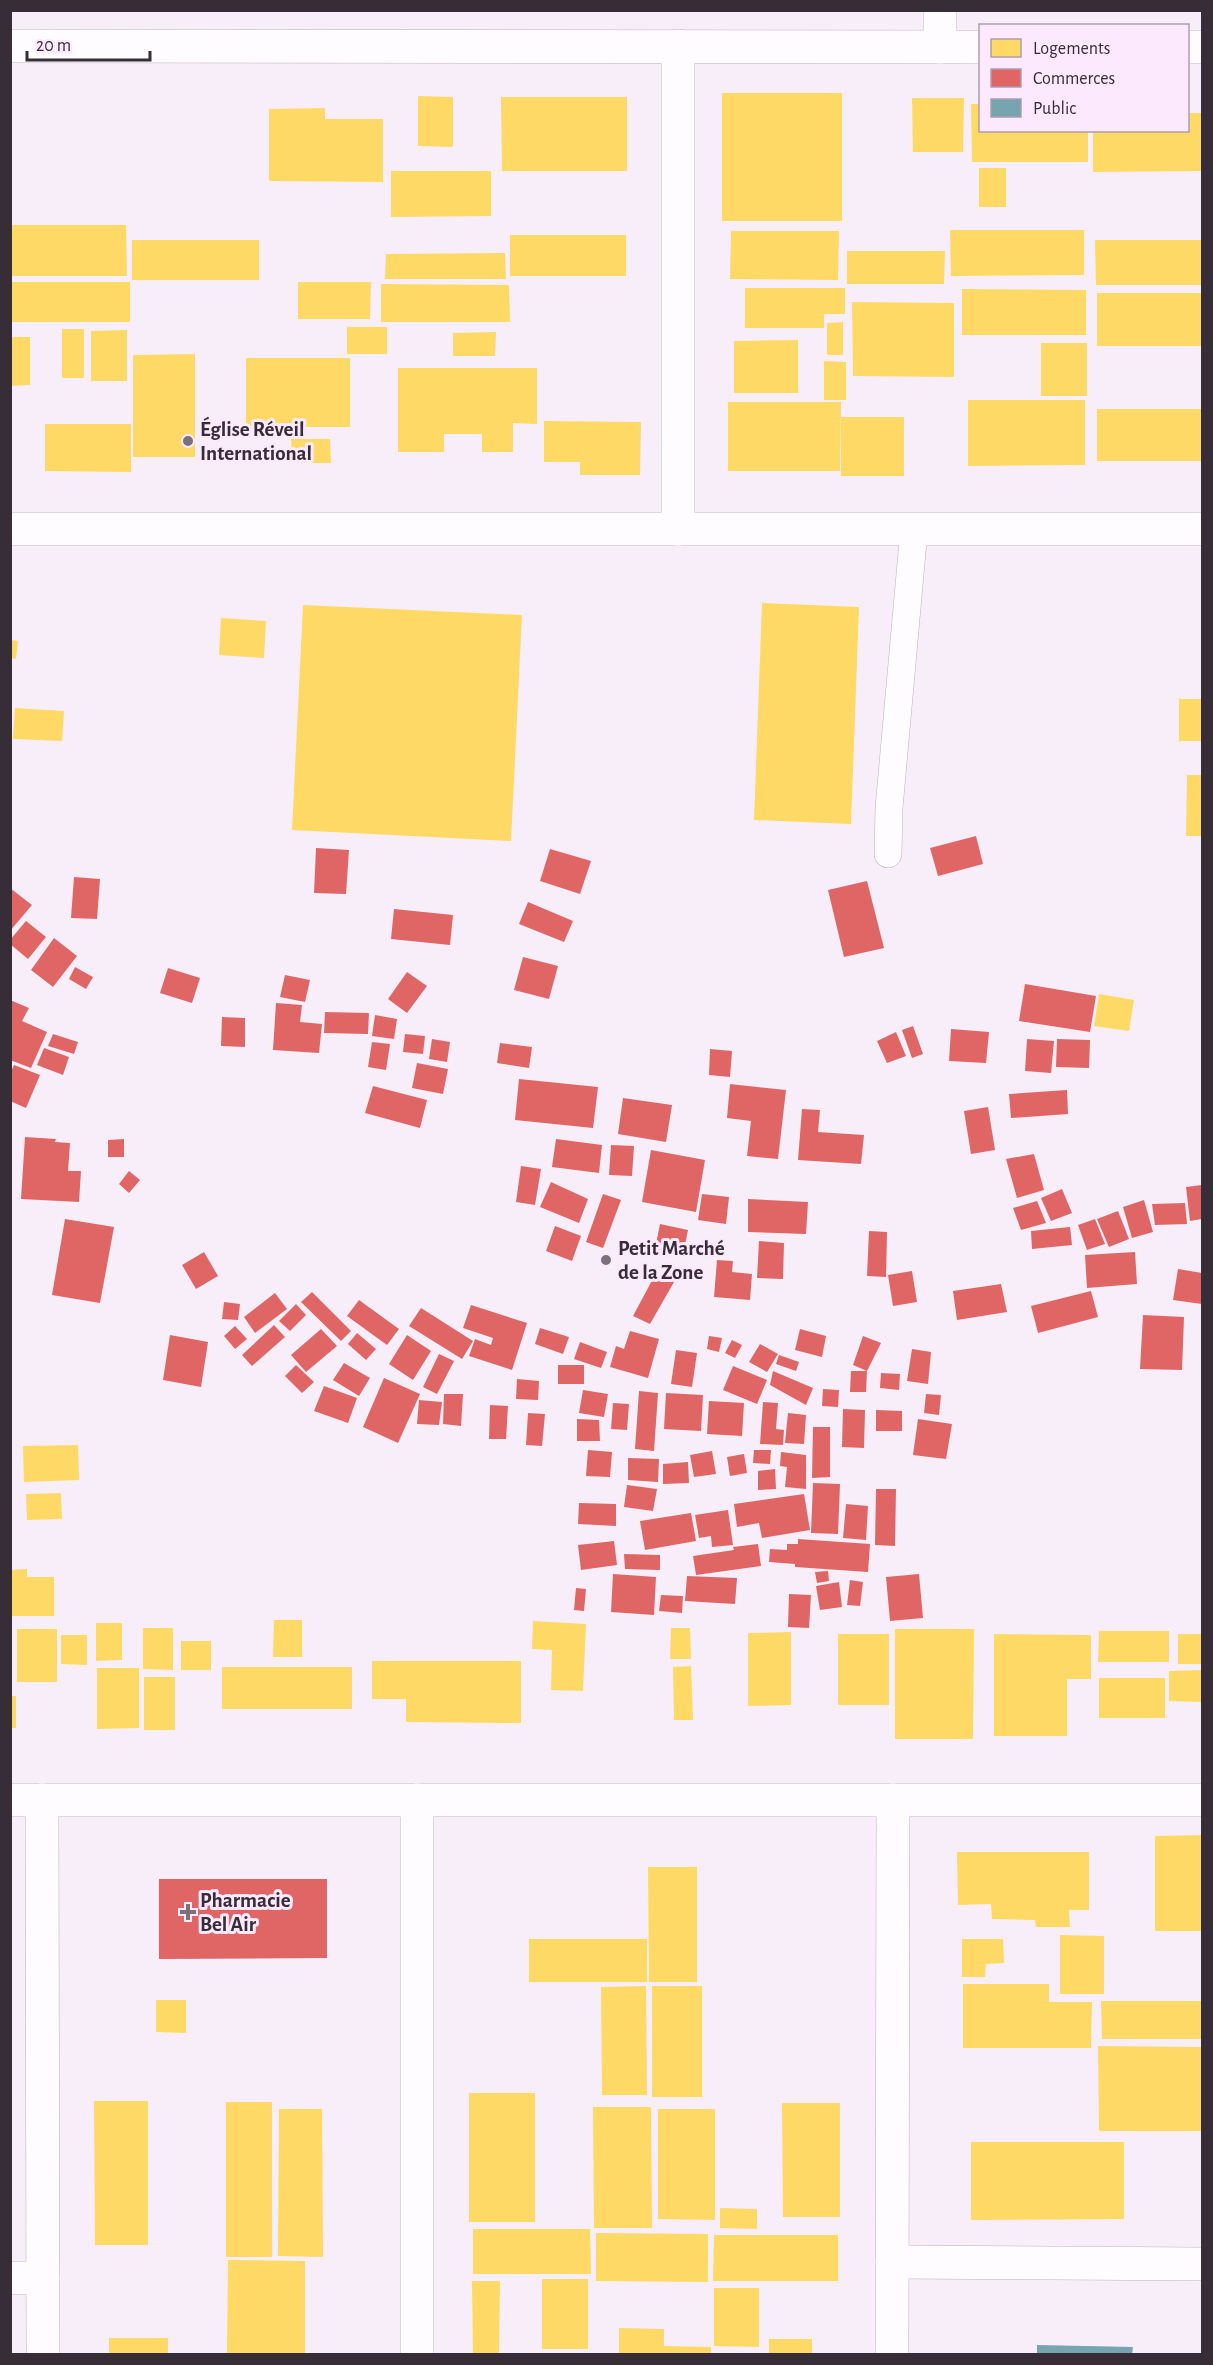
<svg xmlns="http://www.w3.org/2000/svg" width="1213" height="2365" viewBox="0 0 1213 2365" font-family="'Alegreya Sans',sans-serif">
<style>
.homes{fill:#ffd966}
.shops{fill:#e06666}
.public{fill:#76a5af}
.lines{fill:none;stroke-linecap:round;stroke-linejoin:round}
.pedestrian-casing{stroke:#bab2bb;stroke-width:28}
.minor-casing{stroke:#bab2bb;stroke-width:34}
.tertiary-casing{stroke:#bab2bb;stroke-width:34}
.pedestrian{stroke:#fefcfe;stroke-width:27}
.minor{stroke:#fefcfe;stroke-width:33}
.tertiary{stroke:#fefcfe;stroke-width:33}
.poi-dot{fill:#7a717b;stroke:#fce9fe;stroke-width:2}
.labels{text-anchor:middle;dominant-baseline:central;stroke-width:6;stroke-linejoin:round;paint-order:stroke}
.poi-label{font-size:21px;font-weight:bold;fill:#362d37;stroke:#fce9fe;text-anchor:start}
</style>
<rect width="100%" height="100%" fill="#f8eef9"/>
<g class="homes">
<rect x="722" y="93" width="120" height="128"/>
<polygon points="418,96 453,97 453,147 418,146"/>
<polygon points="501,97 627,97 627,171 502,171"/>
<polygon points="912,98 964,98 963,152 913,152"/>
<polygon points="971,104 980,104 980,130 1088,130 1088,162 972,162"/>
<polygon points="325,108 325,119 383,119 383,182 269,181 269,109"/>
<polygon points="1188,113 1202,113 1202,171 1093,172 1093,130 1188,130"/>
<rect x="979" y="168" width="27" height="39"/>
<polygon points="391,171 491,171 491,216 391,217"/>
<polygon points="10,225 126,225 127,276 11,276"/>
<polygon points="950,230 1084,230 1084,275 951,276"/>
<polygon points="731,231 839,231 838,280 730,279"/>
<rect x="510" y="235" width="116" height="41"/>
<rect x="132" y="240" width="127" height="40"/>
<polygon points="1095,240 1202,240 1202,285 1096,285"/>
<polygon points="847,251 945,251 944,284 847,284"/>
<polygon points="505,253 506,279 385,279 386,254"/>
<rect x="10" y="282" width="120" height="40"/>
<polygon points="298,282 371,282 370,319 298,319"/>
<polygon points="381,284 509,285 510,322 381,322"/>
<polygon points="745,288 845,288 845,314 824,314 824,328 745,328"/>
<polygon points="962,289 1086,290 1086,335 962,335"/>
<rect x="1097" y="293" width="105" height="53"/>
<polygon points="852,302 954,303 954,377 853,376"/>
<polygon points="843,322 843,355 827,355 827,323"/>
<rect x="347" y="327" width="40" height="27"/>
<rect x="62" y="329" width="22" height="49"/>
<polygon points="127,330 127,381 91,381 91,331"/>
<polygon points="496,332 495,356 453,356 453,333"/>
<polygon points="10,337 30,337 30,385 10,386"/>
<polygon points="798,340 798,393 734,393 734,341"/>
<rect x="1041" y="343" width="46" height="53"/>
<polygon points="195,354 195,457 133,457 133,355"/>
<rect x="246" y="358" width="104" height="69"/>
<polygon points="824,361 846,362 846,400 824,400"/>
<polygon points="398,368 537,368 537,424 513,423 513,452 482,452 482,434 444,434 444,452 398,452"/>
<polygon points="968,400 1085,400 1085,465 968,466"/>
<polygon points="728,402 841,402 840,471 728,471"/>
<rect x="1097" y="409" width="105" height="52"/>
<rect x="841" y="417" width="63" height="59"/>
<polygon points="544,421 641,422 640,475 580,475 580,462 544,462"/>
<polygon points="45,424 131,424 131,472 45,471"/>
<polygon points="291,439 330,439 331,463 292,463"/>
<polygon points="762,603 859,607 851,824 754,820"/>
<polygon points="303,605 522,615 511,841 292,830"/>
<polygon points="221,618 266,621 264,658 219,655"/>
<polygon points="10,640 18,641 16,659 10,658"/>
<rect x="1179" y="699" width="23" height="42"/>
<polygon points="15,708 64,711 62,741 13,739"/>
<polygon points="1187,775 1202,775 1202,836 1186,836"/>
<polygon points="1099,994 1134,1000 1129,1031 1094,1026"/>
<polygon points="78,1445 79,1480 24,1482 23,1446"/>
<polygon points="61,1493 62,1519 27,1520 26,1494"/>
<polygon points="27,1569 27,1577 54,1577 54,1616 10,1616 10,1570"/>
<polygon points="274,1620 302,1620 302,1657 273,1657"/>
<polygon points="533,1621 586,1624 583,1691 551,1690 552,1650 532,1649"/>
<polygon points="96,1623 122,1623 122,1660 96,1661"/>
<polygon points="143,1628 173,1628 173,1670 143,1669"/>
<polygon points="671,1628 690,1628 691,1659 670,1659"/>
<rect x="17" y="1629" width="40" height="53"/>
<polygon points="895,1629 974,1629 973,1739 895,1739"/>
<polygon points="1099,1631 1169,1631 1169,1662 1098,1662"/>
<polygon points="791,1632 791,1705 748,1706 748,1633"/>
<rect x="838" y="1634" width="51" height="71"/>
<polygon points="994,1634 1091,1635 1091,1679 1067,1679 1067,1736 994,1736"/>
<rect x="1178" y="1634" width="24" height="30"/>
<polygon points="61,1635 87,1635 87,1665 61,1664"/>
<rect x="181" y="1641" width="30" height="29"/>
<polygon points="372,1661 521,1661 521,1723 406,1722 406,1699 372,1699"/>
<polygon points="691,1666 693,1720 674,1720 673,1667"/>
<rect x="222" y="1667" width="130" height="42"/>
<polygon points="97,1668 139,1668 139,1728 97,1729"/>
<polygon points="1202,1670 1202,1702 1169,1701 1169,1671"/>
<rect x="144" y="1677" width="31" height="53"/>
<rect x="1099" y="1678" width="66" height="40"/>
<rect x="10" y="1696" width="6" height="32"/>
<polygon points="1202,1835 1202,1931 1155,1931 1155,1836"/>
<polygon points="957,1852 1089,1852 1089,1910 1069,1910 1070,1927 1036,1927 1035,1920 992,1919 991,1904 958,1905"/>
<polygon points="648,1867 697,1867 697,1982 649,1982"/>
<polygon points="1060,1935 1104,1936 1104,1994 1060,1994"/>
<rect x="529" y="1939" width="118" height="43"/>
<polygon points="962,1939 1003,1939 1004,1963 986,1964 985,1977 962,1977"/>
<polygon points="963,1984 1049,1984 1049,2002 1092,2002 1091,2048 963,2048"/>
<polygon points="646,1986 647,2095 602,2095 601,1987"/>
<rect x="652" y="1986" width="50" height="111"/>
<polygon points="156,2000 186,2000 186,2033 156,2032"/>
<polygon points="1101,2001 1202,2001 1202,2039 1102,2039"/>
<polygon points="1098,2046 1202,2047 1202,2131 1099,2131"/>
<rect x="469" y="2093" width="66" height="129"/>
<polygon points="94,2101 148,2101 148,2245 95,2245"/>
<rect x="226" y="2102" width="46" height="155"/>
<polygon points="782,2103 840,2103 840,2217 783,2217"/>
<polygon points="593,2107 651,2107 652,2228 594,2228"/>
<polygon points="279,2109 322,2109 323,2257 278,2256"/>
<polygon points="658,2109 715,2109 715,2220 658,2219"/>
<polygon points="971,2142 1124,2142 1124,2219 971,2220"/>
<polygon points="720,2208 757,2209 757,2229 720,2228"/>
<polygon points="473,2229 590,2229 591,2274 473,2274"/>
<polygon points="596,2233 708,2234 708,2282 596,2281"/>
<polygon points="714,2235 838,2235 838,2281 713,2281"/>
<polygon points="228,2260 305,2261 305,2354 227,2354"/>
<rect x="542" y="2279" width="46" height="70"/>
<polygon points="472,2281 500,2281 499,2353 473,2353"/>
<polygon points="714,2288 759,2288 759,2347 714,2346"/>
<polygon points="619,2328 664,2329 664,2346 711,2347 711,2354 619,2354"/>
<rect x="109" y="2338" width="59" height="16"/>
<rect x="769" y="2339" width="43" height="15"/>
</g>
<g class="shops">
<polygon points="976,836 983,864 938,876 930,848"/>
<polygon points="316,848 349,850 346,894 314,893"/>
<polygon points="550,849 591,861 580,894 540,881"/>
<polygon points="74,877 100,879 97,919 71,918"/>
<polygon points="867,881 884,948 844,957 828,890"/>
<polygon points="10,888 32,905 10,931"/>
<polygon points="528,902 573,921 564,942 519,924"/>
<polygon points="394,909 453,915 450,945 391,939"/>
<polygon points="26,921 46,937 28,959 10,944 10,940"/>
<polygon points="54,938 77,956 53,987 31,970"/>
<polygon points="523,957 558,966 549,999 514,990"/>
<polygon points="75,967 93,977 86,989 69,979"/>
<polygon points="168,968 200,978 192,1003 160,993"/>
<polygon points="407,972 427,986 407,1013 388,999"/>
<polygon points="285,975 310,980 305,1002 280,997"/>
<polygon points="1025,984 1096,996 1090,1032 1019,1021"/>
<polygon points="10,1000 29,1008 22,1021 47,1032 31,1068 10,1060"/>
<polygon points="276,1003 302,1005 300,1022 322,1024 319,1053 273,1050"/>
<polygon points="325,1012 369,1013 368,1034 324,1033"/>
<polygon points="375,1015 397,1019 394,1039 372,1036"/>
<polygon points="222,1017 245,1018 245,1047 221,1046"/>
<polygon points="913,1026 923,1054 912,1058 902,1030"/>
<polygon points="951,1029 989,1032 986,1063 949,1061"/>
<polygon points="896,1032 906,1056 887,1063 877,1041"/>
<polygon points="53,1034 78,1042 74,1054 48,1046"/>
<polygon points="405,1034 425,1036 423,1054 403,1052"/>
<polygon points="432,1039 450,1042 447,1062 429,1059"/>
<polygon points="1027,1039 1054,1041 1051,1073 1025,1071"/>
<polygon points="1057,1039 1090,1040 1089,1068 1056,1067"/>
<polygon points="372,1042 390,1044 386,1070 368,1067"/>
<polygon points="500,1043 532,1047 529,1068 497,1063"/>
<polygon points="44,1048 69,1057 63,1075 37,1065"/>
<polygon points="710,1049 732,1051 730,1077 709,1075"/>
<polygon points="417,1063 448,1069 443,1094 412,1088"/>
<polygon points="14,1065 40,1075 26,1108 10,1101 10,1074"/>
<polygon points="519,1079 598,1087 593,1128 515,1120"/>
<polygon points="730,1084 786,1090 778,1159 747,1156 751,1121 727,1118"/>
<polygon points="373,1086 427,1100 420,1128 365,1113"/>
<polygon points="1067,1090 1068,1114 1011,1118 1009,1094"/>
<polygon points="623,1098 672,1105 666,1142 618,1134"/>
<polygon points="988,1107 995,1150 971,1154 964,1111"/>
<polygon points="802,1109 820,1110 818,1132 864,1135 861,1164 798,1160"/>
<polygon points="25,1137 56,1139 55,1142 70,1143 68,1171 81,1171 79,1202 21,1199"/>
<polygon points="124,1139 124,1157 108,1157 108,1140"/>
<polygon points="556,1139 602,1145 599,1173 552,1167"/>
<polygon points="611,1145 634,1146 632,1176 609,1175"/>
<polygon points="651,1150 705,1160 696,1212 642,1202"/>
<polygon points="1034,1154 1044,1190 1017,1198 1006,1159"/>
<polygon points="521,1166 541,1169 535,1205 516,1202"/>
<polygon points="129,1171 140,1180 129,1193 119,1184"/>
<polygon points="551,1182 588,1199 579,1223 540,1207"/>
<polygon points="1202,1185 1202,1219 1190,1221 1186,1187"/>
<polygon points="1062,1189 1072,1213 1051,1221 1041,1198"/>
<polygon points="603,1194 621,1200 603,1248 586,1242"/>
<polygon points="702,1194 729,1197 726,1224 698,1220"/>
<polygon points="748,1199 808,1202 806,1234 748,1232"/>
<polygon points="1144,1200 1153,1232 1132,1238 1123,1207"/>
<polygon points="1037,1201 1046,1223 1021,1230 1013,1208"/>
<polygon points="1185,1203 1187,1224 1155,1225 1152,1204"/>
<polygon points="1118,1211 1129,1239 1109,1247 1097,1219"/>
<polygon points="65,1219 114,1227 100,1303 52,1295"/>
<polygon points="1095,1219 1105,1244 1087,1250 1078,1225"/>
<polygon points="660,1224 688,1230 683,1255 655,1249"/>
<polygon points="555,1226 581,1236 572,1261 546,1251"/>
<polygon points="1070,1227 1072,1245 1032,1249 1031,1231"/>
<polygon points="869,1231 887,1232 886,1277 867,1276"/>
<polygon points="759,1241 784,1243 783,1279 757,1278"/>
<polygon points="204,1252 218,1276 196,1289 182,1265"/>
<polygon points="1135,1252 1137,1284 1087,1288 1085,1255"/>
<polygon points="717,1260 733,1261 732,1272 752,1274 750,1300 714,1297"/>
<polygon points="1178,1269 1202,1273 1202,1304 1173,1300"/>
<polygon points="912,1271 917,1302 893,1306 888,1275"/>
<polygon points="656,1273 674,1282 650,1324 633,1316"/>
<polygon points="1001,1284 1007,1312 957,1320 953,1291"/>
<polygon points="1091,1291 1098,1317 1038,1333 1031,1306"/>
<polygon points="312,1292 351,1331 341,1341 301,1302"/>
<polygon points="275,1293 287,1309 255,1333 244,1317"/>
<polygon points="359,1300 399,1329 387,1345 347,1316"/>
<polygon points="224,1302 240,1304 238,1320 222,1319"/>
<polygon points="296,1304 306,1315 290,1331 279,1321"/>
<polygon points="471,1305 527,1323 512,1370 469,1356 475,1339 491,1345 493,1338 463,1328"/>
<polygon points="421,1308 473,1341 462,1359 409,1326"/>
<polygon points="1143,1315 1184,1317 1182,1370 1140,1369"/>
<polygon points="274,1325 285,1337 252,1366 242,1355"/>
<polygon points="235,1326 247,1339 235,1349 224,1336"/>
<polygon points="540,1328 569,1337 563,1354 535,1344"/>
<polygon points="321,1329 337,1346 306,1372 291,1355"/>
<polygon points="800,1329 826,1336 822,1357 795,1350"/>
<polygon points="630,1331 659,1339 648,1378 610,1367 616,1346 624,1349"/>
<polygon points="357,1333 376,1349 366,1360 348,1344"/>
<polygon points="170,1335 208,1342 201,1387 163,1380"/>
<polygon points="407,1335 431,1351 413,1380 389,1364"/>
<polygon points="709,1336 722,1338 719,1352 707,1349"/>
<polygon points="863,1336 881,1343 867,1371 853,1365"/>
<polygon points="732,1340 742,1345 735,1358 725,1353"/>
<polygon points="580,1342 607,1352 601,1368 574,1359"/>
<polygon points="760,1344 778,1354 767,1372 749,1362"/>
<polygon points="912,1349 931,1352 928,1384 907,1381"/>
<polygon points="676,1350 697,1353 692,1387 671,1384"/>
<polygon points="439,1354 454,1361 437,1394 423,1387"/>
<polygon points="779,1355 799,1362 796,1371 776,1364"/>
<polygon points="344,1363 370,1378 359,1396 333,1380"/>
<polygon points="296,1365 314,1382 302,1393 285,1376"/>
<rect x="558" y="1365" width="26" height="19"/>
<polygon points="733,1366 767,1380 757,1404 723,1390"/>
<polygon points="773,1371 813,1388 806,1405 770,1385"/>
<polygon points="851,1371 867,1371 866,1392 850,1392"/>
<polygon points="881,1373 900,1374 899,1390 880,1388"/>
<polygon points="384,1378 420,1394 398,1443 363,1427"/>
<polygon points="517,1379 539,1381 538,1400 516,1399"/>
<polygon points="324,1386 357,1398 348,1423 314,1411"/>
<polygon points="823,1389 839,1390 838,1407 822,1406"/>
<polygon points="583,1390 608,1394 604,1417 579,1413"/>
<polygon points="639,1391 658,1393 654,1451 635,1449"/>
<polygon points="666,1393 703,1395 701,1431 664,1429"/>
<polygon points="444,1394 463,1394 461,1426 443,1424"/>
<polygon points="926,1394 941,1395 939,1415 924,1413"/>
<polygon points="419,1400 442,1402 439,1425 417,1424"/>
<polygon points="709,1401 744,1403 742,1436 707,1434"/>
<polygon points="763,1402 778,1403 776,1429 784,1430 783,1445 760,1444"/>
<polygon points="613,1403 629,1404 627,1430 611,1429"/>
<polygon points="490,1405 508,1406 506,1439 489,1439"/>
<polygon points="843,1409 865,1410 864,1448 842,1447"/>
<polygon points="876,1410 902,1411 902,1431 876,1431"/>
<polygon points="528,1413 545,1414 542,1446 526,1445"/>
<polygon points="788,1413 806,1415 804,1444 785,1443"/>
<polygon points="577,1419 599,1420 600,1441 577,1441"/>
<polygon points="918,1419 952,1424 946,1459 913,1455"/>
<polygon points="813,1427 830,1427 830,1477 812,1478"/>
<polygon points="588,1450 612,1452 610,1477 586,1476"/>
<polygon points="754,1450 771,1450 770,1464 753,1463"/>
<polygon points="712,1451 716,1474 694,1477 690,1455"/>
<polygon points="781,1452 806,1455 806,1489 785,1487 787,1467 780,1466"/>
<polygon points="744,1454 747,1473 730,1476 727,1457"/>
<polygon points="628,1458 659,1459 658,1482 628,1480"/>
<polygon points="688,1462 689,1483 663,1484 663,1464"/>
<polygon points="775,1469 776,1489 758,1490 758,1471"/>
<polygon points="813,1483 840,1484 838,1534 811,1533"/>
<polygon points="627,1485 657,1489 653,1511 624,1507"/>
<polygon points="876,1489 896,1489 895,1546 875,1545"/>
<polygon points="804,1494 810,1530 762,1538 759,1523 737,1527 734,1504"/>
<polygon points="579,1503 616,1504 616,1526 578,1524"/>
<polygon points="846,1504 868,1506 866,1540 843,1538"/>
<polygon points="728,1510 733,1545 712,1547 711,1536 699,1538 695,1515"/>
<polygon points="691,1513 696,1541 645,1550 640,1521"/>
<polygon points="798,1539 870,1544 868,1572 795,1567 795,1564 769,1562 770,1549 787,1550 787,1544 798,1544"/>
<polygon points="614,1541 617,1565 581,1570 578,1545"/>
<polygon points="758,1544 761,1566 696,1575 693,1556 734,1550 733,1547"/>
<polygon points="624,1554 660,1555 660,1570 625,1569"/>
<polygon points="828,1571 829,1581 817,1583 815,1572"/>
<polygon points="613,1574 656,1577 654,1615 611,1612"/>
<polygon points="919,1574 923,1618 890,1621 886,1577"/>
<polygon points="687,1576 737,1578 735,1604 685,1601"/>
<polygon points="850,1580 863,1582 860,1606 847,1605"/>
<polygon points="839,1582 842,1607 820,1610 816,1586"/>
<polygon points="576,1588 586,1589 584,1611 574,1610"/>
<polygon points="789,1594 811,1595 809,1628 788,1627"/>
<polygon points="661,1595 683,1596 682,1613 659,1611"/>
<polygon points="159,1879 327,1879 327,1958 159,1959"/>
</g>
<polygon class="public" points="1037,2345 1133,2347 1132,2354 1037,2354"/>
<g class="lines">
<defs>
<polyline id="pedestrian" points="888,854 889,808 914,530"/>
<g id="minor">
<polyline points="10,46 980,47"/>
<polyline points="940,47 940,10"/>
<polyline points="1188,47 1202,47"/>
<polyline points="678,529 678,46"/>
<polyline points="10,1800 1202,1800"/>
<polyline points="42,1800 43,2354"/>
<polyline points="892,2262 1202,2264"/>
<polyline points="10,2278 43,2278"/>
<polyline points="417,2354 417,1800"/>
<polyline points="892,2354 893,1800"/>
</g>
<polyline id="tertiary" points="10,529 1202,529"/>
</defs>
<use href="#pedestrian" class="pedestrian-casing"/>
<use href="#minor" class="minor-casing"/>
<use href="#tertiary" class="tertiary-casing"/>
<use href="#pedestrian" class="pedestrian"/>
<use href="#minor" class="minor"/>
<use href="#tertiary" class="tertiary"/>
</g>
<g class="poi-dot">
<circle cx="188" cy="441" r="6"/>
<circle cx="606" cy="1260" r="6"/>
<path d="M185 1903h6v6h6v6h-6v6h-6v-6h-6v-6h6z"/>
</g>
<g class="labels">
<g class="poi-label">
<text x="200" y="429">Église Réveil<tspan x="200" dy="24">International</tspan></text>
<text x="618" y="1248">Petit Marché<tspan x="618" dy="24">de la Zone</tspan></text>
<text x="200" y="1900">Pharmacie<tspan x="200" dy="24">Bel Air</tspan></text>
</g>
</g>
<rect width="1213" height="2365" fill="none" stroke="#362d37" stroke-width="24"/>
<rect x="979" y="24" width="210" height="108" fill="#fce9fe" stroke="#ad9eae" stroke-width="1.5"/>
<rect x="991" y="39" width="30" height="18" fill="#ffd966" stroke="#ad9eae" stroke-width="1.5"/>
<text x="1033" y="54" font-size="18" fill="#362d37">Logements</text>
<rect x="991" y="69" width="30" height="18" fill="#e06666" stroke="#ad9eae" stroke-width="1.5"/>
<text x="1033" y="84" font-size="18" fill="#362d37">Commerces</text>
<rect x="991" y="99" width="30" height="18" fill="#76a5af" stroke="#ad9eae" stroke-width="1.5"/>
<text x="1033" y="114" font-size="18" fill="#362d37">Public</text>
<path d="M27 51v9h123v-9" fill="none" stroke="#362d37" stroke-width="3"/>
<text x="36" y="51" font-size="18" fill="#362d37" stroke="#fce9fe" stroke-width="4.5" paint-order="stroke">20 m</text>
</svg>
